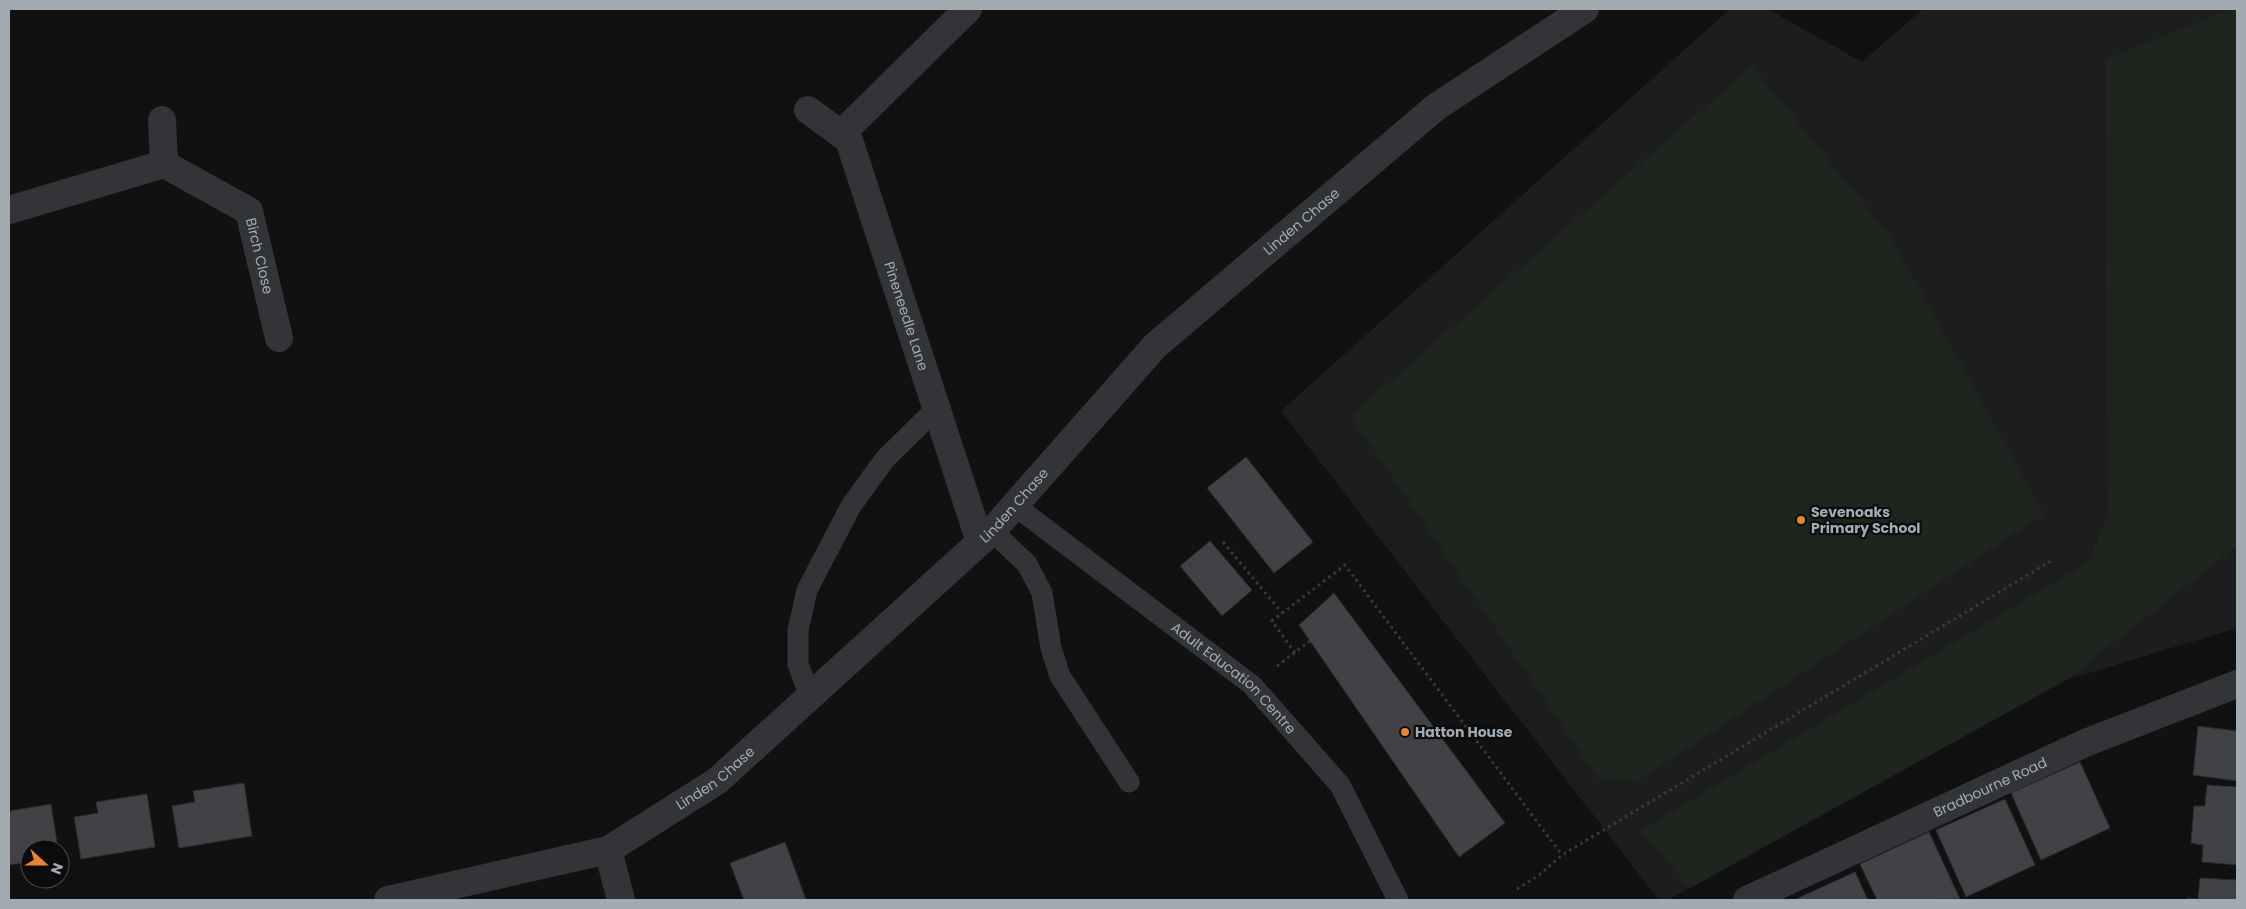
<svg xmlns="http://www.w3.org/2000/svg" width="2246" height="909" viewBox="0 0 2246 909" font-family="Poppins,sans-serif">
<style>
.built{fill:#1d1d1f}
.green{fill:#1e251e}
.building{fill:#404245;stroke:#2b2c2e}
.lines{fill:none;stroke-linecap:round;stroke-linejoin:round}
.path{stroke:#383b3e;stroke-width:3;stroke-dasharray:2.5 4;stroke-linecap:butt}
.service{stroke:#323437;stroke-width:21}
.minor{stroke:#323437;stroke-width:28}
.poi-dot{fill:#e48538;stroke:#0c0c0d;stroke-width:2}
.labels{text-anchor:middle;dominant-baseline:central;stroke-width:4.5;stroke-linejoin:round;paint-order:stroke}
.street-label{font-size:14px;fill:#a3abb2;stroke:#0c0c0d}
.poi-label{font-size:14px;font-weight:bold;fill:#a3abb2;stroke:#0c0c0d;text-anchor:start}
</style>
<rect width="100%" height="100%" fill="#111112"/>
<polygon class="built" points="1730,9 1768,9 1862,62 1923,9 2237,9 2237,628 2066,680 1668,900 1659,900 1281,411"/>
<g class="green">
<polygon points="2230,9 2237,9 2237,546 2066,680 1690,888 1640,831 2089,562 2108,513 2106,59"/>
<polygon points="1752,66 1890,236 2044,514 1636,782 1599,779 1351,416"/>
</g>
<g class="building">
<polygon points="1246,457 1313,542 1274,573 1207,488"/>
<polygon points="1210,541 1252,590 1222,616 1180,566"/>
<polygon points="1334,593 1505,823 1459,857 1299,625"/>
<polygon points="2198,726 2237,731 2237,781 2193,775"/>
<polygon points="2080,762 2110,828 2041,860 2011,793"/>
<polygon points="244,783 252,836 179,848 172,806 195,802 193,791"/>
<polygon points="2207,785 2237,787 2237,865 2202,862 2203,845 2191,843 2194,806 2205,806"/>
<polygon points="147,794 155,847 81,859 74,817 98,813 96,802"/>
<polygon points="2005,799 2035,865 1966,897 1936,830"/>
<polygon points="51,804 58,849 30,849 30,862 9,865 9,811"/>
<polygon points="1929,832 1960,899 1877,900 1860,864"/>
<polygon points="785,842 806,900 744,900 730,863"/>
<polygon points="1855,872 1868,900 1794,900"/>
<polygon points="2200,878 2237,880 2237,900 2187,900 2187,898 2198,899"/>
</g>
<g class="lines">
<g class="path">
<polyline points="1223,542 1282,613"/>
<polyline points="1295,653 1272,621 1345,565 1562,855"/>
<polyline points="1277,666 1310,641"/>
<polyline points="1517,889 1539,875 1562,855 2051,561"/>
</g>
<g class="service">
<path id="s1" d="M 1014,505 L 1252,685 L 1340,785 L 1398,900"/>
<polyline points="992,531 1027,564 1042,593 1051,648 1060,676 1129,782"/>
<polyline points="810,696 798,664 798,630 807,590 851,506 885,459 937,408"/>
</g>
<g class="minor">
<path id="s2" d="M 808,110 L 849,140 L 980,542"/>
<polyline points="162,120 164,164"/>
<polyline points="841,134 968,9"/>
<path id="s3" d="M 9,210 L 164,164 L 249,211 L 279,338"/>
<polyline points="608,850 621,900"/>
<path id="s4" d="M 388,900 L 608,850 L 717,781 L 992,531 L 1155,346 L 1436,107 L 1585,9"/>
<path id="s5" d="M 1747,900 L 2085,743 L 2237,684"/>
</g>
</g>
<g class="poi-dot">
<circle cx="1801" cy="520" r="5"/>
<circle cx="1405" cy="732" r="5"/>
</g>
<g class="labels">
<g class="street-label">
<text stroke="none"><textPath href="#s4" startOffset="1165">Linden Chase</textPath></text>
<text stroke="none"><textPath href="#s3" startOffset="305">Birch Close</textPath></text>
<text stroke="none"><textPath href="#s2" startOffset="236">Pineneedle Lane</textPath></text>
<text stroke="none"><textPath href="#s4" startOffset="760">Linden Chase</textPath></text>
<text stroke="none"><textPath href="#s1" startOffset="280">Adult Education Centre</textPath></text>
<text stroke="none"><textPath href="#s4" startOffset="355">Linden Chase</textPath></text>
<text stroke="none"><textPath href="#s5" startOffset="268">Bradbourne Road</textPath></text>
</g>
<g class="poi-label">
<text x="1811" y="512">Sevenoaks<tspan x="1811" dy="16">Primary School</tspan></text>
<text x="1415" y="732">Hatton House</text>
</g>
</g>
<rect width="2246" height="909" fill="none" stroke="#a3abb2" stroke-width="20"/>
<g transform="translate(45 864) rotate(111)"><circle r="24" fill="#0c0c0d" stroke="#484c4f"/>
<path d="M0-4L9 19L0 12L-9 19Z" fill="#e48538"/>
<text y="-8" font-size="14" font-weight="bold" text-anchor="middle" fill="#a3abb2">N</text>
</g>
</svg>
